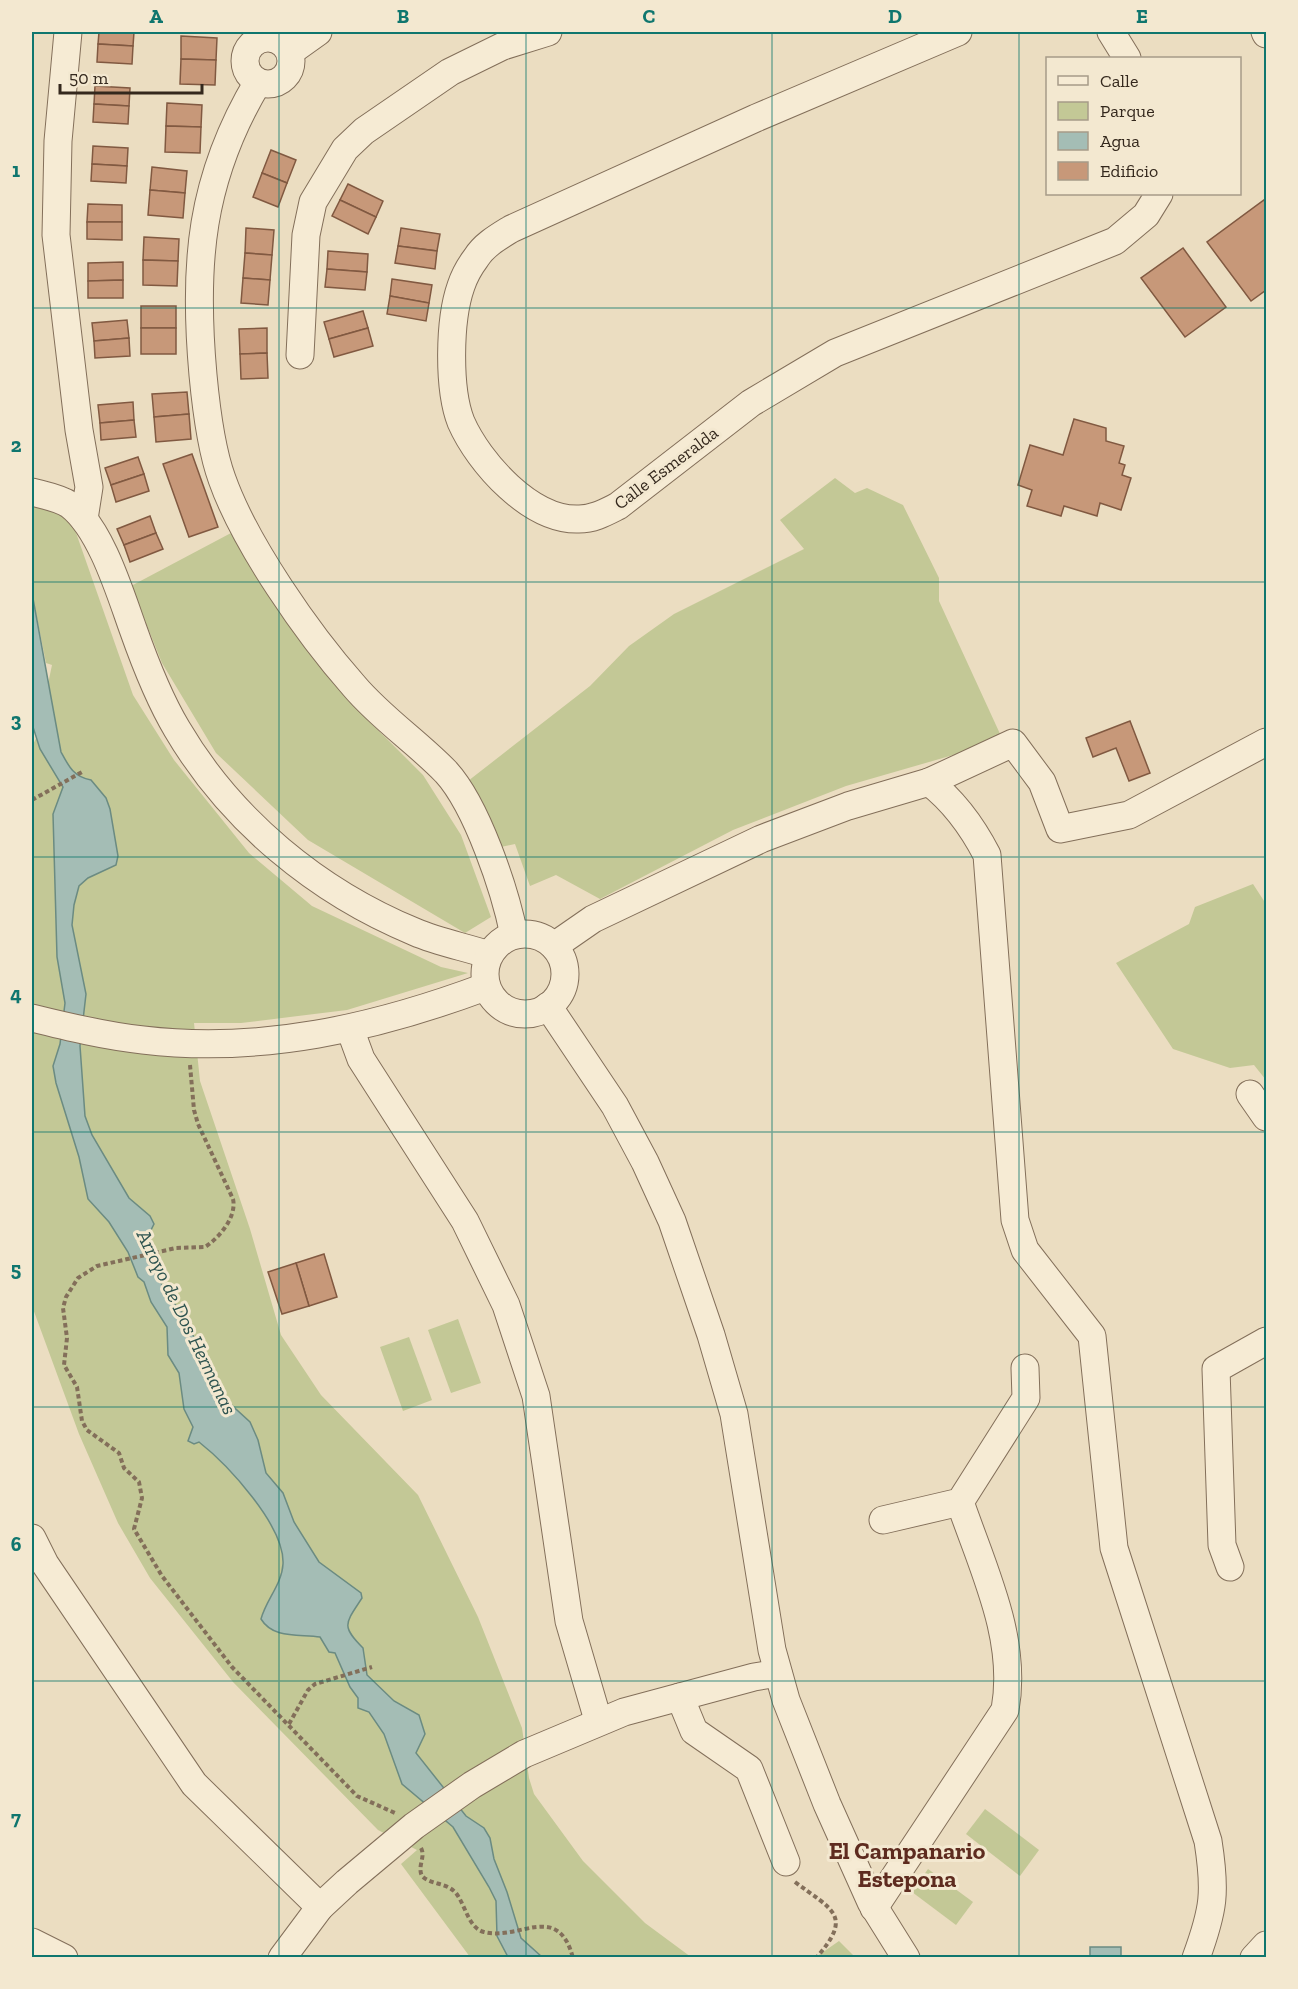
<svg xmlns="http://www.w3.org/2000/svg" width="1298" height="1989" viewBox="0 0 1298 1989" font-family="'Zilla Slab',serif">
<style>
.green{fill:#c3c896}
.water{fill:#a4bdb5;stroke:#6b8b82;stroke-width:1.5}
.building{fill:#c79879;stroke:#815941;stroke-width:1.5}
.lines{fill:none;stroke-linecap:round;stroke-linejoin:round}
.minor-casing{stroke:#836f5a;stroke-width:29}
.path{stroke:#836f5a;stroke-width:4;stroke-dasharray:4.5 3;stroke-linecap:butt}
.minor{stroke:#f6ebd4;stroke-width:27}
.grid{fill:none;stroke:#0f766e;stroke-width:1.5;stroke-opacity:0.55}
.labels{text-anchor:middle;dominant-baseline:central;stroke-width:6;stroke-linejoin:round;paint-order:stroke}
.street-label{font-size:18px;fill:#34281d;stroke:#f3e8d0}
.water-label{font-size:20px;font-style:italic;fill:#2d534f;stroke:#f3e8d0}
.district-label{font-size:24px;font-weight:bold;fill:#5e2b1f;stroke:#f3e8d0}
.neatline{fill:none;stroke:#0f766e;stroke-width:2}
.grid-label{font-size:20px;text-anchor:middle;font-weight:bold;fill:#0f766e}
</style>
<rect width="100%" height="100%" fill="#ebddc1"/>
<g class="green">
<polygon points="835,478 855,493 867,488 903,505 939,578 939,601 1001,736 974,749 846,786 733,830 600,899 556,875 530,886 515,844 501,847 468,781 590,686 629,646 674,614 804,549 780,520"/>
<polygon points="32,501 68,510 133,695 174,760 249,853 312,906 441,967 468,973 347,1010 241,1023 194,1023 200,1081 250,1229 281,1335 321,1395 418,1495 478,1617 522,1728 529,1778 534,1794 583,1861 645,1923 691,1957 470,1957 401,1864 417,1850 378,1830 233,1682 150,1578 118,1523 79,1434 32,1306 32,747 37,736 52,665 46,663 32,593"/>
<polygon points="231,533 297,637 370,722 423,775 461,835 491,917 465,933 308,840 216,753 162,663 131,586"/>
<polygon points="1253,884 1266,904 1266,1080 1254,1065 1230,1068 1173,1049 1116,963 1189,924 1195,907"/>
<polygon points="458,1319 481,1383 451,1393 428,1330"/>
<polygon points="409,1337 432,1400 403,1411 380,1347"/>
<polygon points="985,1809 1039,1850 1020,1876 966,1834"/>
<polygon points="928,1869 973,1902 956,1925 912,1892"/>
<polygon points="839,1941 855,1957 816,1957"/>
</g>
<g class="water">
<path d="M 32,593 L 61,752 C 69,767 74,777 91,780 L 106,798 L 110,809 L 118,856 L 116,865 L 88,878 L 79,886 L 74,905 L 72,925 L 86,994 L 80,1046 L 85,1116 L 92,1135 L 129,1198 L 150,1216 L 154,1224 L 149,1234 L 148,1247 L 151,1267 L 172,1301 L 188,1319 L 192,1334 L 202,1349 L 225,1399 L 250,1422 L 258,1440 L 266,1473 L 283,1493 L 294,1522 L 319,1562 L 361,1593 L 362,1598 C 345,1624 341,1626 363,1648 L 367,1675 L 394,1701 L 419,1715 L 425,1734 L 416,1753 L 466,1816 L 484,1828 L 490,1838 L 494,1859 L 507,1892 L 521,1938 L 542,1957 L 508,1957 L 497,1936 L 496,1901 L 489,1887 L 453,1827 L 402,1784 L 384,1734 L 369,1712 L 358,1708 L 358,1698 L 350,1687 L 335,1653 L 329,1652 L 320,1637 C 299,1634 273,1639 261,1619 C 266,1600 282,1584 283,1564 C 285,1526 227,1464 199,1442 L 194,1444 L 188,1441 L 193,1427 L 184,1409 L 179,1373 L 168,1355 L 167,1327 L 151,1302 L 144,1282 L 138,1277 L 128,1252 L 109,1222 L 88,1199 L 79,1157 L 56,1083 L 53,1066 L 60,1044 L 65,1003 L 57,957 L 53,814 L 63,787 L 40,749 L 32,724 Z"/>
<rect x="1090" y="1947" width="31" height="10"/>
</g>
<g class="building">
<polygon points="99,32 134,32 133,46 98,44"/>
<polygon points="181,36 217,38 216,60 181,59"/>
<polygon points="98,44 133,46 132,64 97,62"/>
<polygon points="181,59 216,60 215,85 180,84"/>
<polygon points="95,86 130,88 129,106 94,104"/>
<polygon points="167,103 202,105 201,127 166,126"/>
<polygon points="94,104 129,106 128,124 93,122"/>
<polygon points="166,126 201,127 200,153 165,152"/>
<polygon points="93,146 128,148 127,166 92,164"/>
<polygon points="271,150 296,160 287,183 262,173"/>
<polygon points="92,164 127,166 126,183 91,181"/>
<polygon points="152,167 187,171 185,193 150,190"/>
<polygon points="262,173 287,183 278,207 253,197"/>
<polygon points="348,184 383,201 376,217 340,200"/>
<polygon points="150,190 185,193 183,218 148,215"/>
<polygon points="340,200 376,217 368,234 332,216"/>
<polygon points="1264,200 1266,204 1266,290 1251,301 1207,242"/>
<polygon points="88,204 122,205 122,222 87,222"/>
<polygon points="87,222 122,222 122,240 87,239"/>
<polygon points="246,228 274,230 272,255 245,253"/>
<polygon points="401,228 440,234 437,251 398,246"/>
<polygon points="144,237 179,239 178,261 143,260"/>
<polygon points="398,246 437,251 435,269 395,263"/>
<polygon points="1183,248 1226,307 1185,337 1141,278"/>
<polygon points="328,251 368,254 367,272 327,269"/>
<polygon points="245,253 272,255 270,280 243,278"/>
<polygon points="143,260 178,261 177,286 143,285"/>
<polygon points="123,262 123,280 88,281 88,263"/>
<polygon points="327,269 367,272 365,290 325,287"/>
<polygon points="243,278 270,280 268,305 241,303"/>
<polygon points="392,279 432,285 429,303 390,296"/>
<polygon points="123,280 123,298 88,298 88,281"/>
<polygon points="390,296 429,303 426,321 387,314"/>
<rect x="141" y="306" width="35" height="22"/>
<polygon points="363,311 368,328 329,339 324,322"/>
<polygon points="127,320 129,338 94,341 92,323"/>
<rect x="141" y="328" width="35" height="26"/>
<polygon points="267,328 267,353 240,354 239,329"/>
<polygon points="368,328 373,346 334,357 329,339"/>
<polygon points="129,338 130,356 95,358 94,341"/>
<polygon points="267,353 268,378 241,379 240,354"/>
<polygon points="187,392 189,414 154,417 152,394"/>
<polygon points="133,402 134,420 100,423 98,405"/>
<polygon points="189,414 191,439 156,442 154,417"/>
<polygon points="1074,419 1106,428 1106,441 1124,446 1119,463 1125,465 1122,475 1131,478 1121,510 1100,503 1097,516 1064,506 1061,516 1027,506 1032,490 1018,485 1030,445 1063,455"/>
<polygon points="134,420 136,437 101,440 100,423"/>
<polygon points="192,454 218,527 189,537 163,464"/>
<polygon points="138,457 144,474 111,485 105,468"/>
<polygon points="144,474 149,491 116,502 111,485"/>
<polygon points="150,516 156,533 124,545 117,529"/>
<polygon points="156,533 163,549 130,562 124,545"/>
<polygon points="1130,721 1150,773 1129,781 1116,748 1093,757 1086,738"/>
<polygon points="324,1254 337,1297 309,1306 296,1263"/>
<polygon points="296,1263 309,1306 282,1314 268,1272"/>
</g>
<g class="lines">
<defs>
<g id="minor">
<polyline points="68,32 58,141 56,235 79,430 89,487 84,519"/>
<path d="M 958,32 L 756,118 L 511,229 C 498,237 484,245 476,258 C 470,266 464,277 461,286 C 449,320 448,389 461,422 C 479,463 531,521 579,519 C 594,519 606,512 618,506 L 751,403 L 835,353 L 1115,241 L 1146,215 L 1159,194"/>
<polyline points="1111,32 1127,58"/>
<polyline points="1265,32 1266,34"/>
<circle cx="268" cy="61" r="23"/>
<polyline points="290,52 318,32"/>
<path d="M 258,82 C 200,179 193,264 203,375 C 206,407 211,449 222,479 C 245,544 308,634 354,686 C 381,718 417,742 446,772 C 477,806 505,890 514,935"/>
<polyline points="300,355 306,235 313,202 345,149 364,131 450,72 503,46 548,32"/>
<path d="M 32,492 C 43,495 60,498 70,505 C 101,529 120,593 133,629 C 145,663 159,699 177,729 C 231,821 318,892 415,932 C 438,942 465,947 489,955"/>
<path d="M 929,782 C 955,802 972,826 987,855 L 1015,1220 L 1025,1250 L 1092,1336 L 1114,1548 L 1208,1841 C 1216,1892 1214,1909 1196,1958"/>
<circle cx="525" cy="974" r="40"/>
<polyline points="554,946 593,919 761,839 848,806 929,782 1013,743 1042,782 1060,829 1129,815 1266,742"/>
<polyline points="548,1006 615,1106 645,1162 672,1221 711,1335 734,1414 772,1650 786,1700 827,1804 871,1902 906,1958"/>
<path d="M 32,1018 C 68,1027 105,1036 143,1040 C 261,1054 375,1028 485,987"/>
<polyline points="350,1029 361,1059 465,1221 506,1305 536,1396 569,1621 598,1720"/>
<polyline points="1250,1094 1266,1117"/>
<polyline points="883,1520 960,1502 1026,1398 1025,1368"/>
<polyline points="32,1538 45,1564 194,1784 320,1907"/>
<polyline points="1230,1567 1222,1545 1216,1369 1266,1341"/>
<polyline points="680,1697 694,1731 749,1769 786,1862"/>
<path d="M 874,1908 L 1005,1710 C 1018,1639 983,1569 960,1502"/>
<polyline points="32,1942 64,1958"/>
<polyline points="282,1958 320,1907 347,1882 414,1826 472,1785 524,1754 624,1712 754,1677 778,1673"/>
<polyline points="1254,1958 1266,1945"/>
</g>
</defs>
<use href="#minor" class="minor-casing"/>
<g class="path">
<polyline points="32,800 82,772"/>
<path d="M 190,1065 L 194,1110 L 198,1124 L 233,1199 C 237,1217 219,1238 205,1247 L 176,1248 L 97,1266 L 78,1278 L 66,1297 L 63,1308 L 67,1338 L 64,1365 L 77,1387 L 82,1421 L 87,1430 L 119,1453 L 124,1468 L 139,1482 L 142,1498 L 134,1529 L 162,1576 L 232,1667 L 357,1796 L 395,1813"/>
<polyline points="289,1724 308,1690 315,1684 372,1667"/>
<path d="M 421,1848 C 426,1857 417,1866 422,1876 C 431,1885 445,1882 455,1892 C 465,1903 468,1928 484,1932 C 520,1941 558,1901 573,1958"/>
<path d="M 795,1882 C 832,1910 854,1915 816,1958"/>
</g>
<use href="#minor" class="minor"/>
</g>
<path class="grid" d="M 279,32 L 279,1958M 526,32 L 526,1958M 772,32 L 772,1958M 1019,32 L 1019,1958M 32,308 L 1266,308M 32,582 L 1266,582M 32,857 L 1266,857M 32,1132 L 1266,1132M 32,1407 L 1266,1407M 32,1681 L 1266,1681"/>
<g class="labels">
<g class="street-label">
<text transform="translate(666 468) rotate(-37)">Calle Esmeralda</text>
</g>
<g class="water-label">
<text transform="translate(187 1322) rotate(64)">Arroyo de Dos Hermanas</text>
</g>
<g class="district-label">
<text x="907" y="1850">El Campanario<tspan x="907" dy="28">Estepona</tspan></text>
</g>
</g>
<rect width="1298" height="1989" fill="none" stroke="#f3e8d0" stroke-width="66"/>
<rect x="1046" y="57" width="195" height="138" fill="#f3e8d0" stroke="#a79b88" stroke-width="1.5"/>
<rect x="1058" y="76" width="30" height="9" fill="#f6ebd4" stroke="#a79b88" stroke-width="1.5"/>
<text x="1100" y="87" font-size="18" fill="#34281d">Calle</text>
<rect x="1058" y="102" width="30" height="18" fill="#c3c896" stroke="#a79b88" stroke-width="1.5"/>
<text x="1100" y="117" font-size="18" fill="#34281d">Parque</text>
<rect x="1058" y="132" width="30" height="18" fill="#a4bdb5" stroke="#a79b88" stroke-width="1.5"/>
<text x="1100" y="147" font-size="18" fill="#34281d">Agua</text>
<rect x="1058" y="162" width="30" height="18" fill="#c79879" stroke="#a79b88" stroke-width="1.5"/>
<text x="1100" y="177" font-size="18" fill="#34281d">Edificio</text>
<path d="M60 84v9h142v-9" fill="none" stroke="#34281d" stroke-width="3"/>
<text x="69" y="84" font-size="18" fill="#34281d" stroke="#f3e8d0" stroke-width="4.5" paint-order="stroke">50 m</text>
<rect x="33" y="33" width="1232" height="1923" class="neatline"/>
<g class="grid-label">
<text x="156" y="23">A</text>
<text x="403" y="23">B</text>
<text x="649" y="23">C</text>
<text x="895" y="23">D</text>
<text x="1142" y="23">E</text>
<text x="16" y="177">1</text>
<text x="16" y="452">2</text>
<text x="16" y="727">3</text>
<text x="16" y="1001">4</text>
<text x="16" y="1276">5</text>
<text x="16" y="1551">6</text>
<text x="16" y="1825">7</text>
</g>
</svg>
